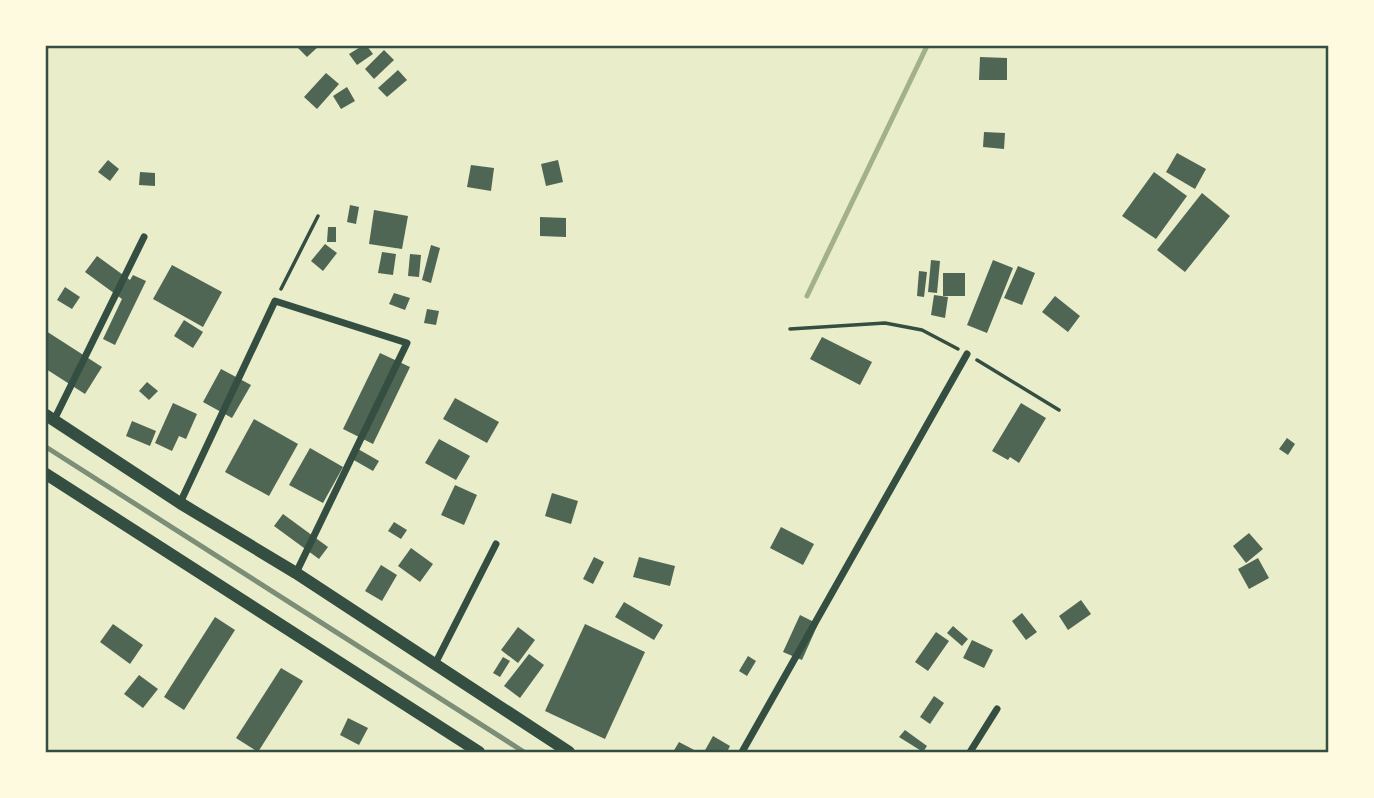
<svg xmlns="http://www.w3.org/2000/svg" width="1374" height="798" viewBox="0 0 1374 798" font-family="'PT Sans',sans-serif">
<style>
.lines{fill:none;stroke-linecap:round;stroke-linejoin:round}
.stream{stroke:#a3b18a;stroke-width:5}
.building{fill:#4f6655}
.path{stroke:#344e41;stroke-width:3.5}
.minor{stroke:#344e41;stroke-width:7}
.secondary{stroke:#344e41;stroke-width:12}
.rail{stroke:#7c8e77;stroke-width:5}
.neatline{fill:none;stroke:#344e41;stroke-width:2.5}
</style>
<rect width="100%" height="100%" fill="#e9edc9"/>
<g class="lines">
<polyline class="stream" points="807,296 927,46"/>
</g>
<g class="building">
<polygon points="296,46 319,46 307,57"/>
<polygon points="362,46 367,46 373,54 357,65 349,54"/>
<polygon points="384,50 394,60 374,79 365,69"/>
<polygon points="980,57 1007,58 1007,80 979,80"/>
<polygon points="398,70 407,80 387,97 378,88"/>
<polygon points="326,73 339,84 317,109 304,97"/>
<polygon points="347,87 355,101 341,109 333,96"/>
<polygon points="984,132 1005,133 1004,149 983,147"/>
<polygon points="1177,153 1206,169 1195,189 1166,172"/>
<polygon points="108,160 119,169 110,181 98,172"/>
<polygon points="558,160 563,182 546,186 541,164"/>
<polygon points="471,165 494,168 491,191 467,187"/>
<polygon points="140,172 155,173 155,186 139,185"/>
<polygon points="1154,172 1187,196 1156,239 1122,216"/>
<polygon points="1202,193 1230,216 1185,272 1157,250"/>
<polygon points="350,205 359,207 356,224 347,222"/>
<polygon points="374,210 408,216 402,249 369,244"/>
<polygon points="540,217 566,218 566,237 540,236"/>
<polygon points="328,227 336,227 336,242 327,242"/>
<polygon points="325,244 337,253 323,271 311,261"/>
<polygon points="431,245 440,248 431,283 422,280"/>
<polygon points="382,252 396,254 393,275 378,273"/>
<polygon points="410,254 421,255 419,277 408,276"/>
<polygon points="97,256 130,280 133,275 146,281 115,345 103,339 122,299 85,272"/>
<polygon points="931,260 940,261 937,293 928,292"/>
<polygon points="993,260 1013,268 987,333 967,325"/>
<polygon points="172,265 222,292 203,327 153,299"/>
<polygon points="1018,266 1035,273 1022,305 1004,298"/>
<polygon points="919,271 927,272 924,297 917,296"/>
<rect x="943" y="273" width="22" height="23"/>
<polygon points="65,287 80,297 72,309 57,300"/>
<polygon points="394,293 410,298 405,310 389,304"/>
<polygon points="934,295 948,297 945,318 931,315"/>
<polygon points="1055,296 1080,316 1068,332 1042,312"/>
<polygon points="427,309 439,311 436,325 424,323"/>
<polygon points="184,320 203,332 193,348 174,336"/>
<polygon points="46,331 102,367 85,394 46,369"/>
<polygon points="822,337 872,362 860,385 810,359"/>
<polygon points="380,353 410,367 373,444 343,429"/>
<polygon points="221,369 251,385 232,418 203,402"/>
<polygon points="147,382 158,391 149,400 139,391"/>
<polygon points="455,398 499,422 487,443 443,419"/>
<polygon points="173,403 197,414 186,439 179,436 172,451 155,443"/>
<polygon points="1021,403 1046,418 1019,463 1010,457 1008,460 992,451"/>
<polygon points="254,419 298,444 269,496 225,472"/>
<polygon points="132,421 156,431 150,446 126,436"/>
<polygon points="1287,438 1295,444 1288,455 1279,449"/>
<polygon points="439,439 470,456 456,480 425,463"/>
<polygon points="310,448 343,467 323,503 289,485"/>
<polygon points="358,449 379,461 373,471 352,459"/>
<polygon points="455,485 477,495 464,525 441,515"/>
<polygon points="552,493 578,501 571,524 545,516"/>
<polygon points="283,514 328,547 319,559 274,526"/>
<polygon points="394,522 407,530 401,539 388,531"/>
<polygon points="781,527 814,544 803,565 770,548"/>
<polygon points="1249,533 1263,549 1246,563 1233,546"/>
<polygon points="411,548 433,564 420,582 398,566"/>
<polygon points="594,557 604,562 593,584 583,579"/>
<polygon points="639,557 675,566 670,586 633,577"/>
<polygon points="1258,558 1269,578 1249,589 1238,569"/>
<polygon points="381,565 397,575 382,601 365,591"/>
<polygon points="1081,600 1091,614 1068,630 1059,616"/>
<polygon points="624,602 663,625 654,640 615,617"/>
<polygon points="1022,613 1037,632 1026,640 1012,621"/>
<polygon points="800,615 818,624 802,660 783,652"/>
<polygon points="215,617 235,630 184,710 164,697"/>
<polygon points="113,624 143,645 130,664 100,642"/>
<polygon points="585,624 645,652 605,739 545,711"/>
<polygon points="953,626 968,639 962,646 947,633"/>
<polygon points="518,627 535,640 518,663 501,650"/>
<polygon points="936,632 949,641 928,671 915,662"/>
<polygon points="972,640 993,650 984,668 963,658"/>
<polygon points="529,654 544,665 520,698 504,686"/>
<polygon points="748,656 756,661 747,676 739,671"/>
<polygon points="503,657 510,661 500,677 493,673"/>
<polygon points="281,668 303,681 258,752 236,738"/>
<polygon points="139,675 158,689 143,708 124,694"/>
<polygon points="934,696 944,703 930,724 920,717"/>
<polygon points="348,718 368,728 359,745 340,735"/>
<polygon points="905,730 927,746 923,752 899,737"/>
<polygon points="713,736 730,746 727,752 704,752"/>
<polygon points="679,742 698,752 673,752"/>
</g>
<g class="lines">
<g class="path">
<polyline points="281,289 318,216"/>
<polyline points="790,329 885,323 922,330 958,349"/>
<polyline points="977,360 1059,410"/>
</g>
<g class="minor">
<polyline points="54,420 144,237"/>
<polyline points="180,503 275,301 407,343 296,573"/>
<polyline points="435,664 496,544"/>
<polyline points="742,752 967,354"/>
<polyline points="970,752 997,709"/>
</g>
<g class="secondary">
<polyline points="46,415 180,503 296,573 569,752"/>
<polyline points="46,474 479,752"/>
</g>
<polyline class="rail" points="46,447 524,752"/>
</g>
<rect width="1374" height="798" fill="none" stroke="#fefae0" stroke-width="94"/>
<rect x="47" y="47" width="1280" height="704" class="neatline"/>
</svg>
